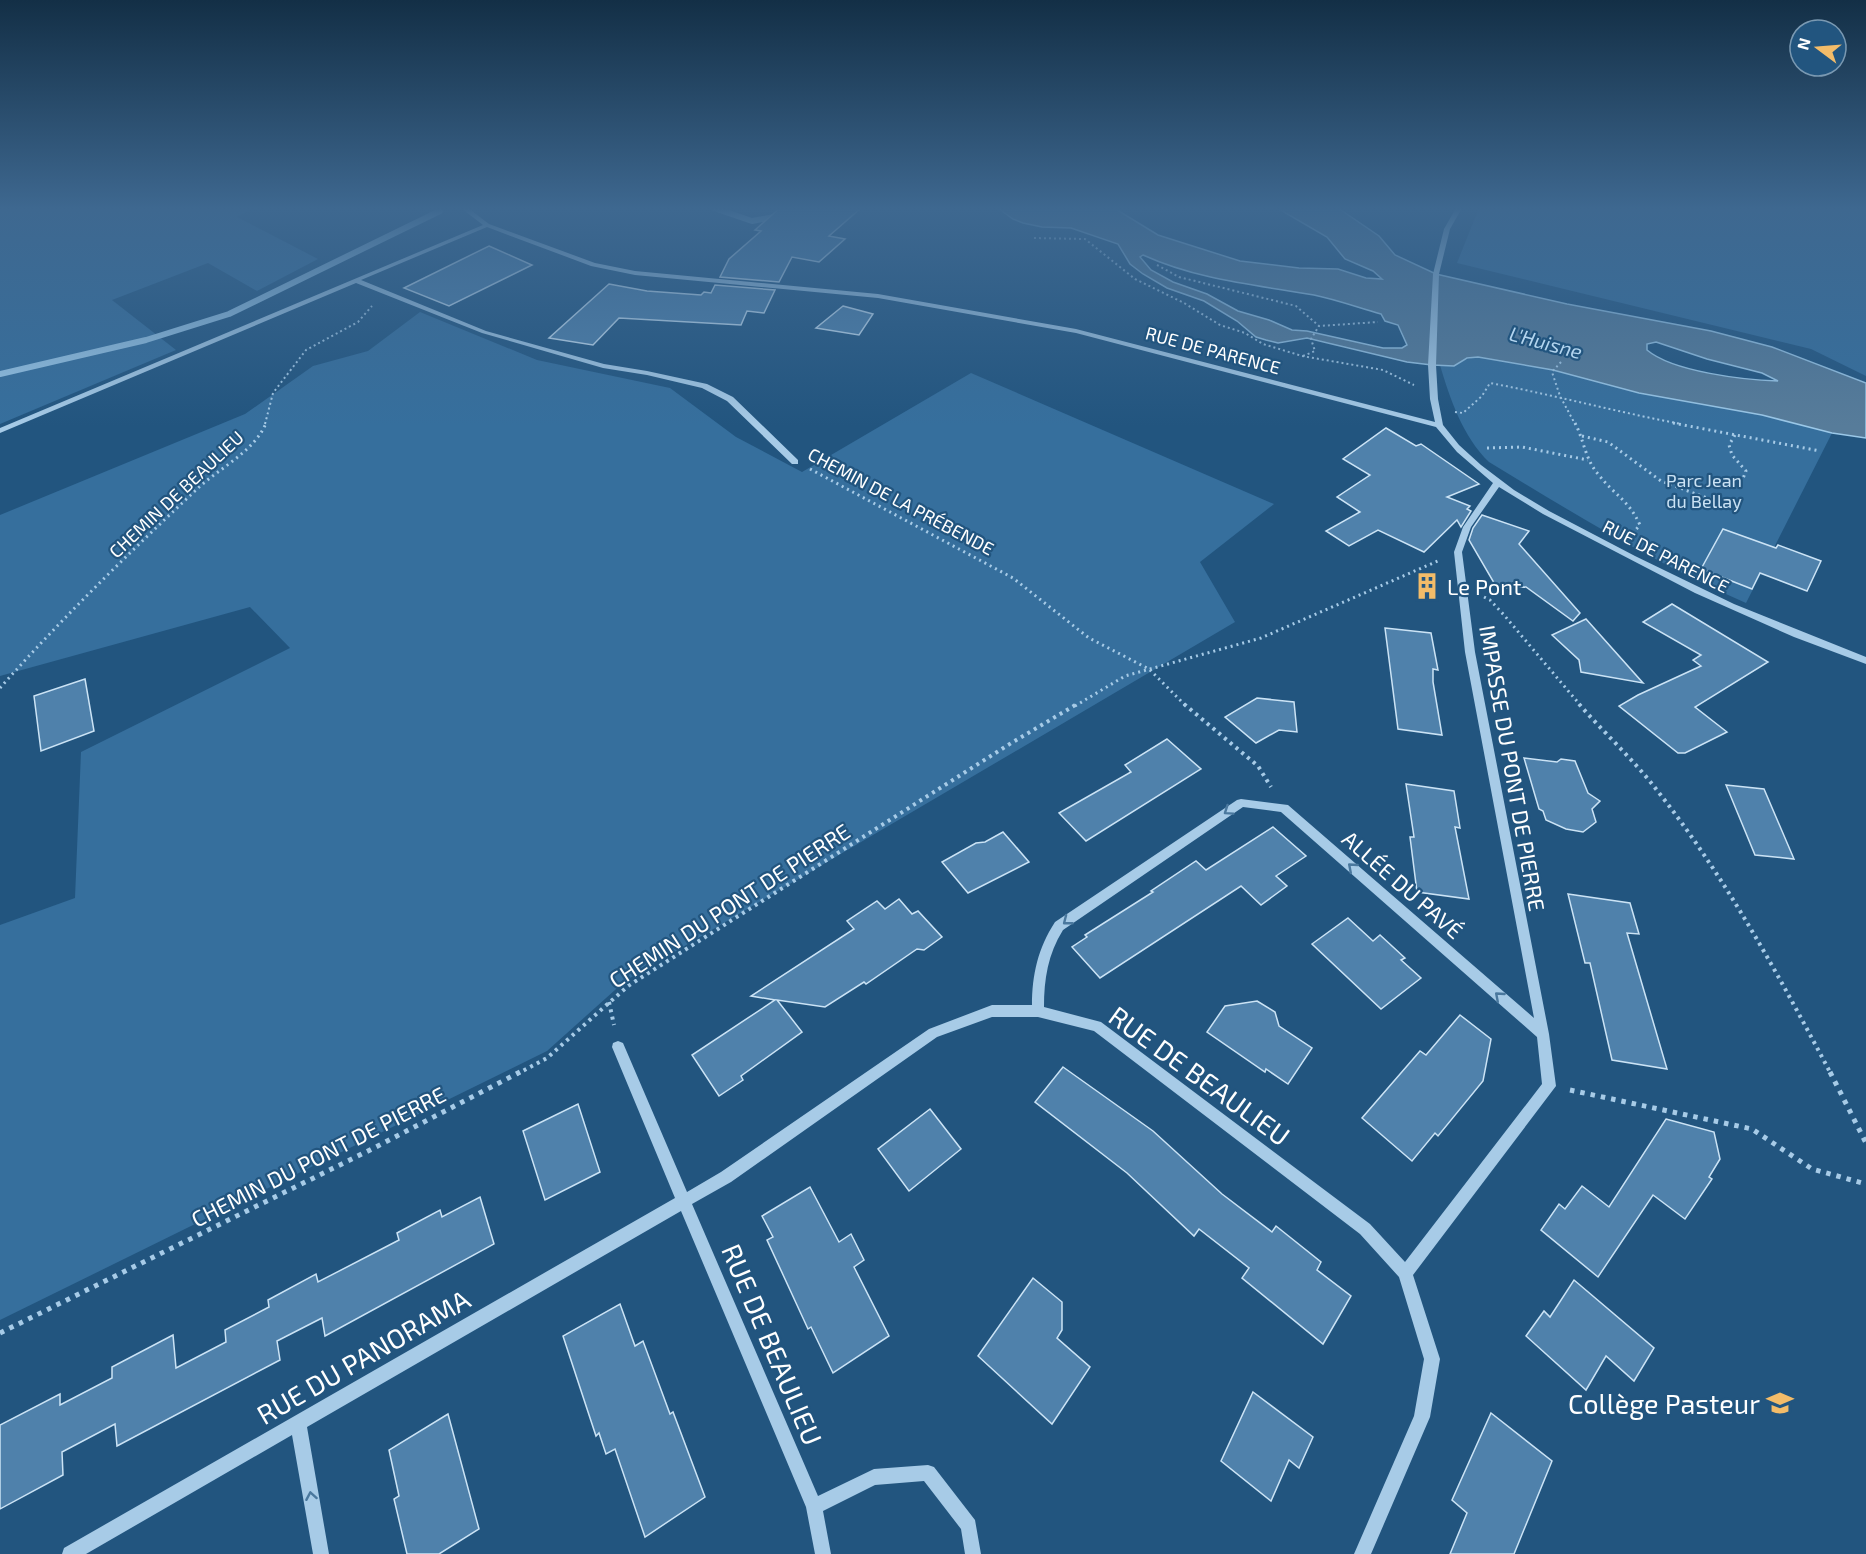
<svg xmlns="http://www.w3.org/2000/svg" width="1866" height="1554" viewBox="0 0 1866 1554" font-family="'Exo 2',sans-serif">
<rect width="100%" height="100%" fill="#22557f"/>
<g fill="#366f9d">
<path d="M 0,208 L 253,208 L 237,217 L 318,259 L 257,291 L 208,263 L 112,300 L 176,350 L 0,424 Z"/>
<path d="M 1479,208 L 1866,208 L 1866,376 L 1811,349 L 1457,263 Z"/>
<path d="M 420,312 L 537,360 L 670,388 L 736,437 L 802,472 L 971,373 L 1274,504 L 1200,562 L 1235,622 L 625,981 L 547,1051 L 0,1320 L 0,925 L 75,898 L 81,752 L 290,648 L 250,607 L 0,676 L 0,515 L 245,414 L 313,366 L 368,351 Z"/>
<path d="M 1478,357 L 1553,370 L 1623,389 L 1762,415 L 1832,433 L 1746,603 C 1656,564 1573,513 1489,462 C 1463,437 1450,399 1440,365 C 1455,366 1464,358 1478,357 Z"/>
</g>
<path fill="#577c9a" stroke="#9bc8e8" stroke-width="1.5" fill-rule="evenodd" d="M 998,208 L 1114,208 L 1158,235 L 1240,261 L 1299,268 L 1338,269 L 1366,278 L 1382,279 L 1373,271 L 1345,259 L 1327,237 L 1277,208 L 1338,208 L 1379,236 L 1395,255 L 1436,274 L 1567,304 L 1711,331 L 1772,347 L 1866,383 L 1866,438 L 1832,433 L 1762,415 L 1639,393 L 1553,370 L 1478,357 L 1467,358 L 1454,366 L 1432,365 L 1407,362 L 1307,338 L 1278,343 L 1266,340 L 1256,337 L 1237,321 L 1204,301 L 1167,288 L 1143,274 L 1130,264 L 1118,244 L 1071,228 L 1042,227 L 1023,223 L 1013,219 ZM 1143,255 C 1198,280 1256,285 1314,295 C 1338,300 1359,308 1381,314 L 1385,321 L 1398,325 L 1407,345 L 1402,348 L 1383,348 L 1307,331 L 1292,330 L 1269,320 L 1238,311 L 1207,294 L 1173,282 L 1151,270 L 1140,257 ZM 1656,342 L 1707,359 L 1762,373 L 1778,381 C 1745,380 1673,372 1647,350 L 1647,344 Z"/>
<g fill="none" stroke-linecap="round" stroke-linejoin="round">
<g stroke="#9bc8e8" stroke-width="6">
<path d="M 714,208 L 752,221 L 774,217"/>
<path d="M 0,374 L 146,340 L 229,314 L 440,211"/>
</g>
</g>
<g fill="#4f81ab" stroke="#cbe3f5" stroke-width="1.5">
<path d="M 780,208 L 861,208 L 829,236 L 845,239 L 819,262 L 792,257 L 779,282 L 720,277 L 729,259 L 761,231 L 755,230 Z"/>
<path d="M 489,246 L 532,265 L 449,306 L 404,288 Z"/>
<path d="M 609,284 L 647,291 L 701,295 L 704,292 L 711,293 L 715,285 L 775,290 L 764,313 L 747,311 L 741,325 L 619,318 L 593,345 L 549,338 Z"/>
<path d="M 843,306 L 873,314 L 859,335 L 816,328 Z"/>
<path d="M 1386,428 L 1416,446 L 1421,444 L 1479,484 L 1447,497 L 1470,506 L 1467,509 L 1471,511 L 1461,527 L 1457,520 L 1424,552 L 1378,530 L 1349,546 L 1326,531 L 1360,512 L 1337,497 L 1370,475 L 1343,459 Z"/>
<path d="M 1482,515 L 1529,531 L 1519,544 L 1580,613 L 1573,621 L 1526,587 L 1497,588 L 1469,540 L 1473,528 Z"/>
<path d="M 1723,529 L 1776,548 L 1778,545 L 1821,561 L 1807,591 L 1760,573 L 1752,589 L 1701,569 Z"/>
<path d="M 1672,604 L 1768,662 L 1695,707 L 1727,732 L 1685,753 L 1678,753 L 1619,706 L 1638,695 L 1701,666 L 1693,660 L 1701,655 L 1643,622 Z"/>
<path d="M 1586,619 L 1643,683 L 1581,672 L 1579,660 L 1552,635 Z"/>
<path d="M 1385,628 L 1431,633 L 1438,670 L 1433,669 L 1433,682 L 1442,735 L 1398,729 Z"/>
<path d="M 85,679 L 94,731 L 41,751 L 34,696 Z"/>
<path d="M 1257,698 L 1294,702 L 1297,732 L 1279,730 L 1256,743 L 1225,717 Z"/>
<path d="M 1167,739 L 1201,769 L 1086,841 L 1059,813 L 1131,772 L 1125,765 Z"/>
<path d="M 1524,758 L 1557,762 L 1561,759 L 1575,761 L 1588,793 L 1600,801 L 1592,809 L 1596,822 L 1583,832 L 1566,829 L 1546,820 L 1543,811 L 1539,809 Z"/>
<path d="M 1406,784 L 1454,791 L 1460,828 L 1455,827 L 1469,899 L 1417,892 L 1410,837 L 1414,837 Z"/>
<path d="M 1726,785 L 1764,789 L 1794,859 L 1755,855 Z"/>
<path d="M 1273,827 L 1306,856 L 1276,876 L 1287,886 L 1261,905 L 1241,886 L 1100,978 L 1072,947 L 1087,937 L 1085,935 L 1153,892 L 1151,891 L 1196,861 L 1206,870 Z"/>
<path d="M 1003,832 L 1029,862 L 968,893 L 942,862 L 976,843 L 985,842 Z"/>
<path d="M 1568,894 L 1630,903 L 1639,934 L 1627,933 L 1667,1069 L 1612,1060 L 1590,963 L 1585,963 Z"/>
<path d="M 899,899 L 912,914 L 918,911 L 942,937 L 924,950 L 917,949 L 866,984 L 864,982 L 825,1007 L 777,1000 L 802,1032 L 741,1076 L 743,1080 L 719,1096 L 692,1055 L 775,1000 L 751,996 L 854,929 L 847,921 L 877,901 L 885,909 Z"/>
<path d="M 1348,918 L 1373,941 L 1380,935 L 1405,958 L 1401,960 L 1421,978 L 1381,1009 L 1312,944 Z"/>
<path d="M 1257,1001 L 1275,1012 L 1279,1026 L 1312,1048 L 1288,1084 L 1266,1069 L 1265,1072 L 1207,1032 L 1225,1006 Z"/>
<path d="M 1460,1015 L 1491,1039 L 1483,1081 L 1438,1136 L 1435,1133 L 1412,1161 L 1362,1118 L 1420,1051 L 1426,1055 Z"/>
<path d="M 1063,1067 L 1153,1131 L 1222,1194 L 1272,1232 L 1276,1226 L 1321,1262 L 1317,1270 L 1351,1296 L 1323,1344 L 1242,1278 L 1249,1268 L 1199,1229 L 1194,1236 L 1127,1173 L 1035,1102 Z"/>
<path d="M 578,1104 L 600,1172 L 545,1200 L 523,1131 Z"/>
<path d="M 930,1109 L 961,1149 L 909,1191 L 878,1149 Z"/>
<path d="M 1666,1119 L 1714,1132 L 1720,1159 L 1709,1177 L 1712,1179 L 1685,1219 L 1653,1195 L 1598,1277 L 1541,1230 L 1559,1204 L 1565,1209 L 1582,1186 L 1609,1207 Z"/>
<path d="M 810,1187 L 839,1242 L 851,1234 L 864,1260 L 854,1267 L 889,1336 L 833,1373 L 811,1327 L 808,1329 L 767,1240 L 773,1237 L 762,1216 Z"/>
<path d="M 480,1197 L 494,1244 L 325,1336 L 322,1318 L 277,1341 L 280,1360 L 117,1446 L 115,1424 L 62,1452 L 63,1475 L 0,1509 L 0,1425 L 60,1394 L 60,1405 L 112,1378 L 112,1367 L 173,1335 L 176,1368 L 226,1342 L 225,1330 L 269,1307 L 268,1300 L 316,1274 L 318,1282 L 399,1240 L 397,1233 L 440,1210 L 442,1217 Z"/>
<path d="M 1033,1278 L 1062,1302 L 1062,1330 L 1057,1338 L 1090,1367 L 1052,1424 L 978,1356 Z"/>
<path d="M 1574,1280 L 1654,1348 L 1634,1381 L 1606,1356 L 1586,1390 L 1526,1336 L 1544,1311 L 1550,1317 Z"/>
<path d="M 620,1304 L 635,1346 L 643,1341 L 670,1414 L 673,1412 L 705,1497 L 645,1537 L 615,1449 L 606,1454 L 599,1433 L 596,1436 L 563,1336 Z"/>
<path d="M 1253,1392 L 1313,1437 L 1299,1468 L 1289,1460 L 1271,1501 L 1221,1461 Z"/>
<path d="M 1491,1413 L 1552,1461 L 1514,1554 L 1450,1554 L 1467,1513 L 1452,1500 Z"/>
<path d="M 448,1414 L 479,1529 L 439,1554 L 407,1554 L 394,1499 L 399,1496 L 389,1450 Z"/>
</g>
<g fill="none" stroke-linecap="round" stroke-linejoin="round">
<g stroke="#a7cbe7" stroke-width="2" stroke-dasharray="2 3" stroke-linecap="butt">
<path d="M 1034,238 L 1085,239 L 1135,279 L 1184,303 L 1220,325 L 1245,333 L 1263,344 L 1302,356 L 1383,370 L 1414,385"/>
<path d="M 1157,265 L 1179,277 L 1296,306 L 1319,326 L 1378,322"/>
<path d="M 1303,356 L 1315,351 L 1311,339 L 1319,326"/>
<path d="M 1561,362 L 1552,372 L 1560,396 L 1575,424"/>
<path d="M 1455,412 L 1463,413 L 1482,396 L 1490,383 C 1554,395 1617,412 1681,424"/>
<path d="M 265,424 L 273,393 L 306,350 L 358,322 L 372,306"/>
</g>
<g stroke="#a7cbe7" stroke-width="3" stroke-dasharray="2 4" stroke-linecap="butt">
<path d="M 1575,423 C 1584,440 1585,459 1598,474 C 1614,495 1628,499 1640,525 L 1629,537"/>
<path d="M 1673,423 L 1820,451"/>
<path d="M 1735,435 L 1729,445 L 1732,455 L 1746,471 L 1742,481"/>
<path d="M 1582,436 L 1608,442 L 1661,481 L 1726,505"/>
<path d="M 1487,448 L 1522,447 L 1588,460"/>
<path d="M 810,469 L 1013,578 L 1089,638 L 1149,669 L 1186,706"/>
<path d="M 1484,597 L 1490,600 L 1504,615 L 1581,706"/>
<path d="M 0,688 C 62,618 129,553 197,489 C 218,469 255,451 266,423"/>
<path d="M 1075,706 L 1125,676 L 1261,638 L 1440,560"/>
</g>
<g stroke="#a7cbe7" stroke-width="4" stroke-dasharray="3 4.5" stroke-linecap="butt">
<path d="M 1184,704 L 1258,766 L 1271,787"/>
<path d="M 1579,704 C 1604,733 1633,759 1656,789 C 1725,876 1779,976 1831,1074"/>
<path d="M 609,1002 L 614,1025"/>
<path d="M 517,1074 L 547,1058 L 628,986 L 1008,745 L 1077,704"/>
</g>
<g stroke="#a7cbe7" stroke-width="5" stroke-dasharray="4.5 6" stroke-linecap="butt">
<path d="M 1830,1072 L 1866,1143"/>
<path d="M 1570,1090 L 1752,1129 L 1812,1169 L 1866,1184"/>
<path d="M 0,1333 L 370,1150 L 520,1072"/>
</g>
<path fill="#a7cbe7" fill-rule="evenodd" d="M 461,208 L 468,208 L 489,224 L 595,263 L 635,271 L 878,294 L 1076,329 L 1435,422 L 1430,399 L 1428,365 L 1433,274 L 1444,229 L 1456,208 L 1462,208 L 1450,229 L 1439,274 L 1436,365 L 1438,399 L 1443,425 L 1459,445 L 1481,465 L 1514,490 L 1549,511 L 1635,556 L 1734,604 L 1866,657 L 1866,664 L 1794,637 L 1695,593 L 1543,514 L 1499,487 L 1471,527 L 1462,552 L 1475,652 L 1549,1034 L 1556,1086 L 1413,1275 L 1440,1359 L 1430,1417 L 1371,1554 L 1354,1554 L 1414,1416 L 1424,1359 L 1399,1277 L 1360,1234 L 1094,1031 L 1038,1017 L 992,1017 L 937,1037 L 731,1182 L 692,1204 L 818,1496 L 874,1469 L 928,1465 L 934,1467 L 975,1520 L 981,1554 L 965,1554 L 961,1529 L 924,1481 L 875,1485 L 823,1511 L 831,1554 L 815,1554 L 806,1507 L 681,1211 L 307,1427 L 329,1554 L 313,1554 L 292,1435 L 86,1554 L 62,1554 L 64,1548 L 675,1198 L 612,1047 L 613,1043 L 618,1041 L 623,1043 L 687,1192 L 721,1172 L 929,1029 L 992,1005 L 1032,1005 C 1032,975 1038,948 1055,922 L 1237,800 L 1241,799 L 1288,805 L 1534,1018 L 1465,652 L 1454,552 L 1463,527 L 1493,483 L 1457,452 L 1436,427 L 1076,333 L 878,298 L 635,275 L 591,266 L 487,227 L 361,280 L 486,331 L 604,364 L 647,371 L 707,384 L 733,397 L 798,460 L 798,464 L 792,464 L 727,401 L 702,388 L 647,375 L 603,368 L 482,333 L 356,283 L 0,433 L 0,428 L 483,225 ZM 1243,807 L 1281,812 L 1537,1037 L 1542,1084 L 1405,1262 L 1370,1224 L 1101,1022 L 1044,1007 C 1044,979 1048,954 1063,930 Z"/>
</g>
<defs><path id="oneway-chevron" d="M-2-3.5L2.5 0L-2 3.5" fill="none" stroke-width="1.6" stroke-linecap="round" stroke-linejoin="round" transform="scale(1.5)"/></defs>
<g stroke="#4a789e">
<use href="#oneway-chevron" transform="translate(1228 811) rotate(146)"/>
<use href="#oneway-chevron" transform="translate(1352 867) rotate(-139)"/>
<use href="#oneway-chevron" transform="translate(1067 921) rotate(142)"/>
<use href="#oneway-chevron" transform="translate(1499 996) rotate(-139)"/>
<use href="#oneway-chevron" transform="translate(311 1496) rotate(-100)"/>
</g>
<linearGradient id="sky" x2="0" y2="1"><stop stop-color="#132f46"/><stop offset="0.49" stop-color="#3e6890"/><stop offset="1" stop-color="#3e6890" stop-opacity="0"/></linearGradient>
<rect width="1866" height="426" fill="url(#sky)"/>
<defs>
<symbol id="building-bare" viewBox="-9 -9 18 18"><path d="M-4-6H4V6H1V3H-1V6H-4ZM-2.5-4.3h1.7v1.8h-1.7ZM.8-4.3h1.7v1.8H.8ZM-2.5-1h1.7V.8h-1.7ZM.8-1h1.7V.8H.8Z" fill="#f3bc69" stroke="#22557f" stroke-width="2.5" paint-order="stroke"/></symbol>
<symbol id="school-bare" viewBox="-9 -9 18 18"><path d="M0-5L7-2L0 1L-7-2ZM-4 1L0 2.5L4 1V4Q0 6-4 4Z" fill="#f3bc69" stroke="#22557f" stroke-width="2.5" paint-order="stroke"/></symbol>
</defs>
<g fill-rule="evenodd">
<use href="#building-bare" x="1408" y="567" width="38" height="38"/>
<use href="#school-bare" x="1761" y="1384" width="38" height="38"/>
</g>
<g text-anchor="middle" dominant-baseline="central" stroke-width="4.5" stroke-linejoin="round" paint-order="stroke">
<g font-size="18" fill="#fff" stroke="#22557f">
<text transform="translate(1213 350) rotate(15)">RUE DE PARENCE</text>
<text transform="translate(176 494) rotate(-43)">CHEMIN DE BEAULIEU</text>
<text transform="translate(901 501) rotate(28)">CHEMIN DE LA PRÉBENDE</text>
<text transform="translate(1666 556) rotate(27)">RUE DE PARENCE</text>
</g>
<g font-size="18" fill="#cbe3f5" stroke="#22557f">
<text x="1704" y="480">Parc Jean<tspan x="1704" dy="21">du Bellay</tspan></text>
</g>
<g font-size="20" font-style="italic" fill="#b3d5ef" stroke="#22557f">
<text transform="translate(1546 342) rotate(15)">L'Huisne</text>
</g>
<g font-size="22" fill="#fff" stroke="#22557f" text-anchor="start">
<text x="1447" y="586">Le Pont</text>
</g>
<g font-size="22" fill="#fff" stroke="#22557f">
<text transform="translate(1513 768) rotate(80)">IMPASSE DU PONT DE PIERRE</text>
<text transform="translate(1403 884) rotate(41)">ALLÉE DU PAVÉ</text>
<text transform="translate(729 905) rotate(-33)">CHEMIN DU PONT DE PIERRE</text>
<text transform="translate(318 1156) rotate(-27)">CHEMIN DU PONT DE PIERRE</text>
</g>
<g font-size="27" fill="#fff" stroke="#22557f">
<text transform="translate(1200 1075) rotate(36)">RUE DE BEAULIEU</text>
<text transform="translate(773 1344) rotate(67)">RUE DE BEAULIEU</text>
<text transform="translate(363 1356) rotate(-30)">RUE DU PANORAMA</text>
</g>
<g font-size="27" fill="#fff" stroke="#22557f" text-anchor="end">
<text x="1760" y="1403">Collège Pasteur</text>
</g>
</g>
<g transform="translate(1818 48) rotate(286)"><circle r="28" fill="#22557f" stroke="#7a99b2" stroke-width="1.5"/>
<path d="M0-4.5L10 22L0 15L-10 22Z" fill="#f3bc69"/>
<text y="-9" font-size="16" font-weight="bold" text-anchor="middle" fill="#ffffff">N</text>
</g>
</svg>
